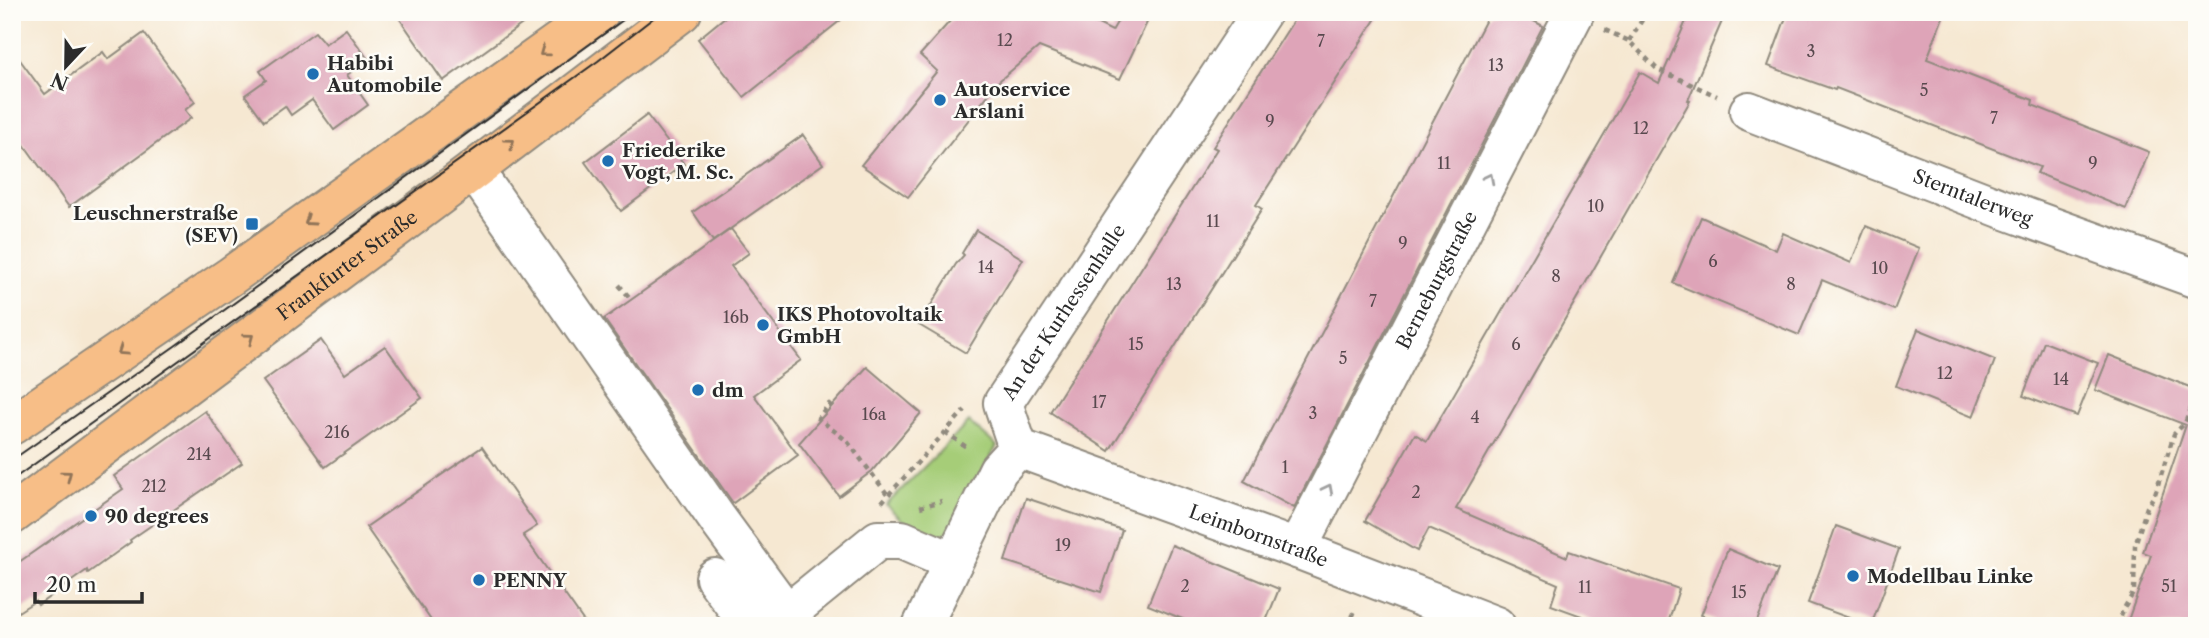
<svg xmlns="http://www.w3.org/2000/svg" width="2209" height="638" viewBox="0 0 2209 638" font-family="'Libre Caslon Text',serif">
<rect width="100%" height="100%" fill="#fdfcf7"/>
<filter id="ink" filterUnits="userSpaceOnUse"><feTurbulence type="fractalNoise" baseFrequency=".0143" numOctaves="2"/><feDisplacementMap in="SourceGraphic" scale="14" xChannelSelector="R" yChannelSelector="G"/><feConvolveMatrix kernelMatrix="1 2 1 2 8 2 1 2 1" color-interpolation-filters="sRGB"/></filter>
<filter id="wash" filterUnits="userSpaceOnUse"><feTurbulence type="fractalNoise" baseFrequency=".00686" numOctaves="4" result="noise"/><feDisplacementMap in="SourceGraphic" scale="28" xChannelSelector="R" yChannelSelector="G"/><feGaussianBlur stdDeviation="1.57" result="paint"/><feColorMatrix in="noise" values="0 0 0 0 0 0 0 0 0 0 0 0 0 0 0 0 0 1.4 0 .05"/><feComposite in="paint" operator="in"/></filter>
<g filter="url(#wash)">
<rect width="100%" height="100%" fill="#f6e8d2"/>
<path fill="#a6cd78" stroke="#687c52" stroke-width="2" d="M 969,422 L 997,446 L 947,534 C 916,539 907,524 886,505 Z"/>
<g id="blocks">
<g fill="#dea4b8">
<path d="M 395,12 L 539,12 L 443,81 Z"/>
<path d="M 731,12 L 851,12 L 744,97 L 698,39 Z"/>
<path d="M 958,12 L 1074,12 L 1112,31 L 1123,12 L 1152,12 L 1120,79 L 1039,47 L 999,81 L 908,197 L 861,165 L 937,71 L 920,55 Z"/>
<path d="M 1299,12 L 1380,12 L 1256,205 L 1262,209 L 1109,451 L 1050,412 L 1217,149 L 1213,147 Z"/>
<path d="M 1490,12 L 1517,12 L 1543,26 L 1294,508 L 1244,481 Z"/>
<path d="M 1690,12 L 1726,12 L 1688,100 L 1690,101 L 1456,509 L 1567,557 L 1569,551 L 1679,589 L 1667,626 L 1609,626 L 1551,605 L 1558,584 L 1429,528 L 1417,551 L 1365,521 L 1415,434 L 1427,441 L 1640,72 L 1659,83 Z"/>
<path d="M 1788,12 L 1945,12 L 1927,59 L 2033,100 L 2032,105 L 2149,152 L 2126,209 L 2037,173 L 2040,167 L 1836,88 L 1835,90 L 1768,66 Z"/>
<path d="M 346,29 L 368,59 L 347,75 L 368,105 L 334,130 L 312,100 L 291,115 L 285,106 L 264,121 L 245,95 L 266,80 L 260,71 L 315,32 L 325,44 Z"/>
<path d="M 144,33 L 195,102 L 185,110 L 191,118 L 69,207 L 12,128 L 12,49 L 45,94 L 103,52 L 108,59 Z"/>
<path d="M 647,115 L 684,164 L 621,211 L 585,162 Z"/>
<path d="M 803,135 L 823,164 L 713,241 L 693,212 Z"/>
<path d="M 1701,217 L 1776,250 L 1783,233 L 1851,263 L 1866,226 L 1919,248 L 1894,310 L 1822,280 L 1799,335 L 1673,283 Z"/>
<path d="M 731,229 L 749,253 L 731,266 L 801,360 L 754,395 L 798,455 L 733,503 L 604,319 Z"/>
<path d="M 976,230 L 1023,259 L 966,353 L 919,325 L 956,264 L 964,255 L 962,253 Z"/>
<path d="M 1918,329 L 1995,360 L 1973,417 L 1896,386 Z"/>
<path d="M 321,340 L 345,374 L 385,346 L 422,398 L 325,467 L 263,381 Z"/>
<path d="M 2044,342 L 2098,363 L 2077,416 L 2023,396 Z"/>
<path d="M 2109,355 L 2197,390 L 2197,601 L 2188,626 L 2126,626 L 2151,555 L 2143,552 L 2186,425 L 2095,390 Z"/>
<path d="M 867,367 L 921,413 L 872,471 L 839,496 L 799,443 Z"/>
<path d="M 205,411 L 242,463 L 130,540 L 131,542 L 88,573 L 87,570 L 38,605 L 35,601 L 12,616 L 12,567 L 123,489 L 114,476 Z"/>
<path d="M 482,447 L 537,526 L 523,535 L 587,626 L 435,626 L 366,527 Z"/>
<path d="M 1026,498 L 1122,530 L 1101,592 L 1005,561 Z"/>
<path d="M 1836,526 L 1899,549 L 1871,626 L 1808,603 Z"/>
<path d="M 1172,545 L 1279,589 L 1264,626 L 1200,626 L 1148,605 Z"/>
<path d="M 1728,549 L 1778,570 L 1755,626 L 1727,626 L 1701,615 Z"/>
</g>
</g>
</g>
<g filter="url(#ink)">
<use href="#blocks" fill-opacity="0" stroke="#908a7e" stroke-width="2"/>
<g fill="none" stroke-linecap="round" stroke-linejoin="round">
<defs>
<g id="minor">
<path id="s1" d="M 1749,111 L 2003,209 L 2197,279"/>
<path d="M 474,170 L 718,520 L 787,614"/>
<path id="s2" d="M 1018,448 L 1297,549 L 1496,626"/>
<path id="s3" d="M 1297,549 L 1574,14 L 1571,12"/>
<path d="M 715,578 L 750,626"/>
<path d="M 772,626 L 878,540 L 902,540 L 953,562"/>
<path id="s4" d="M 922,626 L 998,470 L 1018,448 L 1003,403 L 1262,12"/>
</g>
<g id="major">
<path d="M 12,425 L 231,276 L 600,12"/>
<path id="s5" d="M 12,515 L 474,170 L 682,12"/>
</g>
</defs>
<use href="#minor" stroke="#908a7e" stroke-width="42"/>
<use href="#major" stroke="#908a7e" stroke-width="42"/>
<g stroke="#908a7e" stroke-width="4.5" stroke-dasharray="5 5" stroke-linecap="butt">
<path d="M 1605,30 L 1629,41 L 1657,69 L 1717,96"/>
<path d="M 1629,41 L 1647,12"/>
<path d="M 619,285 L 631,299"/>
<path d="M 832,407 L 829,404 L 818,418 L 847,441 L 888,495"/>
<path d="M 945,432 L 969,449"/>
<path d="M 882,502 L 965,410"/>
<path d="M 920,507 L 942,501"/>
<path d="M 1348,626 L 1355,611"/>
<path d="M 2118,626 L 2123,610 L 2134,592 L 2135,545 L 2147,507 L 2155,494 L 2174,434 L 2185,423 L 2197,394"/>
</g>
<use href="#minor" stroke="#fff" stroke-width="38"/>
<use href="#major" stroke="#f7be87" stroke-width="38"/>
<g stroke="#2b2b2b" stroke-width="2">
<path d="M 12,460 L 175,346 L 634,12"/>
<path d="M 12,480 L 598,61 L 661,12"/>
</g>
</g>
<defs><path id="oneway-chevron" d="M-2-3.5L2.5 0L-2 3.5" fill="none" stroke-width="1.6" stroke-linecap="round" stroke-linejoin="round" transform="scale(1.75)"/></defs>
<g stroke="#917459">
<use href="#oneway-chevron" transform="translate(544 52) rotate(144)"/>
<use href="#oneway-chevron" transform="translate(510 143) rotate(-37)"/>
<use href="#oneway-chevron" transform="translate(309 221) rotate(145)"/>
<use href="#oneway-chevron" transform="translate(249 338) rotate(-37)"/>
<use href="#oneway-chevron" transform="translate(122 351) rotate(146)"/>
<use href="#oneway-chevron" transform="translate(67 475) rotate(-37)"/>
</g>
<g stroke="#a0a0a0">
<use href="#oneway-chevron" transform="translate(1489 178) rotate(-63)"/>
<use href="#oneway-chevron" transform="translate(1328 489) rotate(-63)"/>
</g>
</g>
<g fill="#1f6fb2" stroke="#fdfcf7" stroke-width="2.5">
<circle cx="313" cy="74" r="7"/>
<circle cx="940" cy="100" r="7"/>
<circle cx="608" cy="161" r="7"/>
<rect x="245" y="217" width="14" height="14" rx="3.5"/>
<circle cx="763" cy="325" r="7"/>
<circle cx="698" cy="390" r="7"/>
<circle cx="91" cy="516" r="7"/>
<circle cx="1853" cy="576" r="7"/>
<circle cx="479" cy="580" r="7"/>
</g>
<g text-anchor="middle" dominant-baseline="central" stroke-width="5" stroke-linejoin="round" paint-order="stroke">
<g font-size="16" fill="#58494e">
<text x="1005" y="40">12</text>
<text x="1321" y="41">7</text>
<text x="1811" y="51">3</text>
<text x="1496" y="65">13</text>
<text x="1924" y="90">5</text>
<text x="1994" y="118">7</text>
<text x="1270" y="121">9</text>
<text x="1641" y="128">12</text>
<text x="1444" y="163">11</text>
<text x="2093" y="163">9</text>
<text x="1596" y="206">10</text>
<text x="1213" y="221">11</text>
<text x="1403" y="243">9</text>
<text x="1713" y="261">6</text>
<text x="986" y="267">14</text>
<text x="1880" y="268">10</text>
<text x="1556" y="276">8</text>
<text x="1174" y="284">13</text>
<text x="1791" y="284">8</text>
<text x="1373" y="301">7</text>
<text x="736" y="317">16b</text>
<text x="1136" y="344">15</text>
<text x="1516" y="344">6</text>
<text x="1343" y="358">5</text>
<text x="1945" y="373">12</text>
<text x="2061" y="379">14</text>
<text x="1099" y="402">17</text>
<text x="1313" y="413">3</text>
<text x="874" y="414">16a</text>
<text x="1475" y="417">4</text>
<text x="337" y="432">216</text>
<text x="199" y="454">214</text>
<text x="1285" y="467">1</text>
<text x="154" y="486">212</text>
<text x="1416" y="492">2</text>
<text x="1063" y="545">19</text>
<text x="1185" y="586">2</text>
<text x="2169" y="586">51</text>
<text x="1585" y="587">11</text>
<text x="1739" y="592">15</text>
</g>
<g font-size="19" font-weight="bold" fill="#2b2b2b" stroke="#fdfcf7" text-anchor="start">
<text x="327" y="63">Habibi<tspan x="327" dy="22">Automobile</tspan></text>
<text x="954" y="89">Autoservice<tspan x="954" dy="22">Arslani</tspan></text>
<text x="622" y="150">Friederike<tspan x="622" dy="22">Vogt, M. Sc.</tspan></text>
<text x="238" y="213" text-anchor="end">Leuschnerstraße<tspan x="238" dy="22">(SEV)</tspan></text>
<text x="777" y="314">IKS Photovoltaik<tspan x="777" dy="22">GmbH</tspan></text>
<text x="712" y="390">dm</text>
<text x="105" y="516">90 degrees</text>
<text x="1867" y="576">Modellbau Linke</text>
<text x="493" y="580">PENNY</text>
</g>
<g font-size="19" fill="#2b2b2b" stroke="#fdfcf7">
<text stroke="none"><textPath href="#s1" startOffset="240">Sterntalerweg</textPath></text>
<text stroke="none"><textPath href="#s5" startOffset="418">Frankfurter Straße</textPath></text>
<text stroke="none"><textPath href="#s3" startOffset="303">Berneburgstraße</textPath></text>
<text stroke="none"><textPath href="#s4" startOffset="360">An der Kurhessenhalle</textPath></text>
<text stroke="none"><textPath href="#s2" startOffset="256">Leimbornstraße</textPath></text>
</g>
</g>
<rect width="2209" height="638" fill="none" stroke="#fdfcf7" stroke-width="42"/>
<g transform="translate(66 66) rotate(202)" stroke="#fdfcf7" stroke-width="5" paint-order="stroke">
<path d="M0-5L12 26L0 18L-12 26Z" fill="#2b2b2b"/>
<text y="-10" font-size="19" font-weight="bold" text-anchor="middle" fill="#2b2b2b">N</text>
</g>
<path d="M35 592v10h107v-10" fill="none" stroke="#2b2b2b" stroke-width="3.5"/>
<text x="46" y="592" font-size="21" fill="#2b2b2b" stroke="#fdfcf7" stroke-width="5" paint-order="stroke">20 m</text>
</svg>
